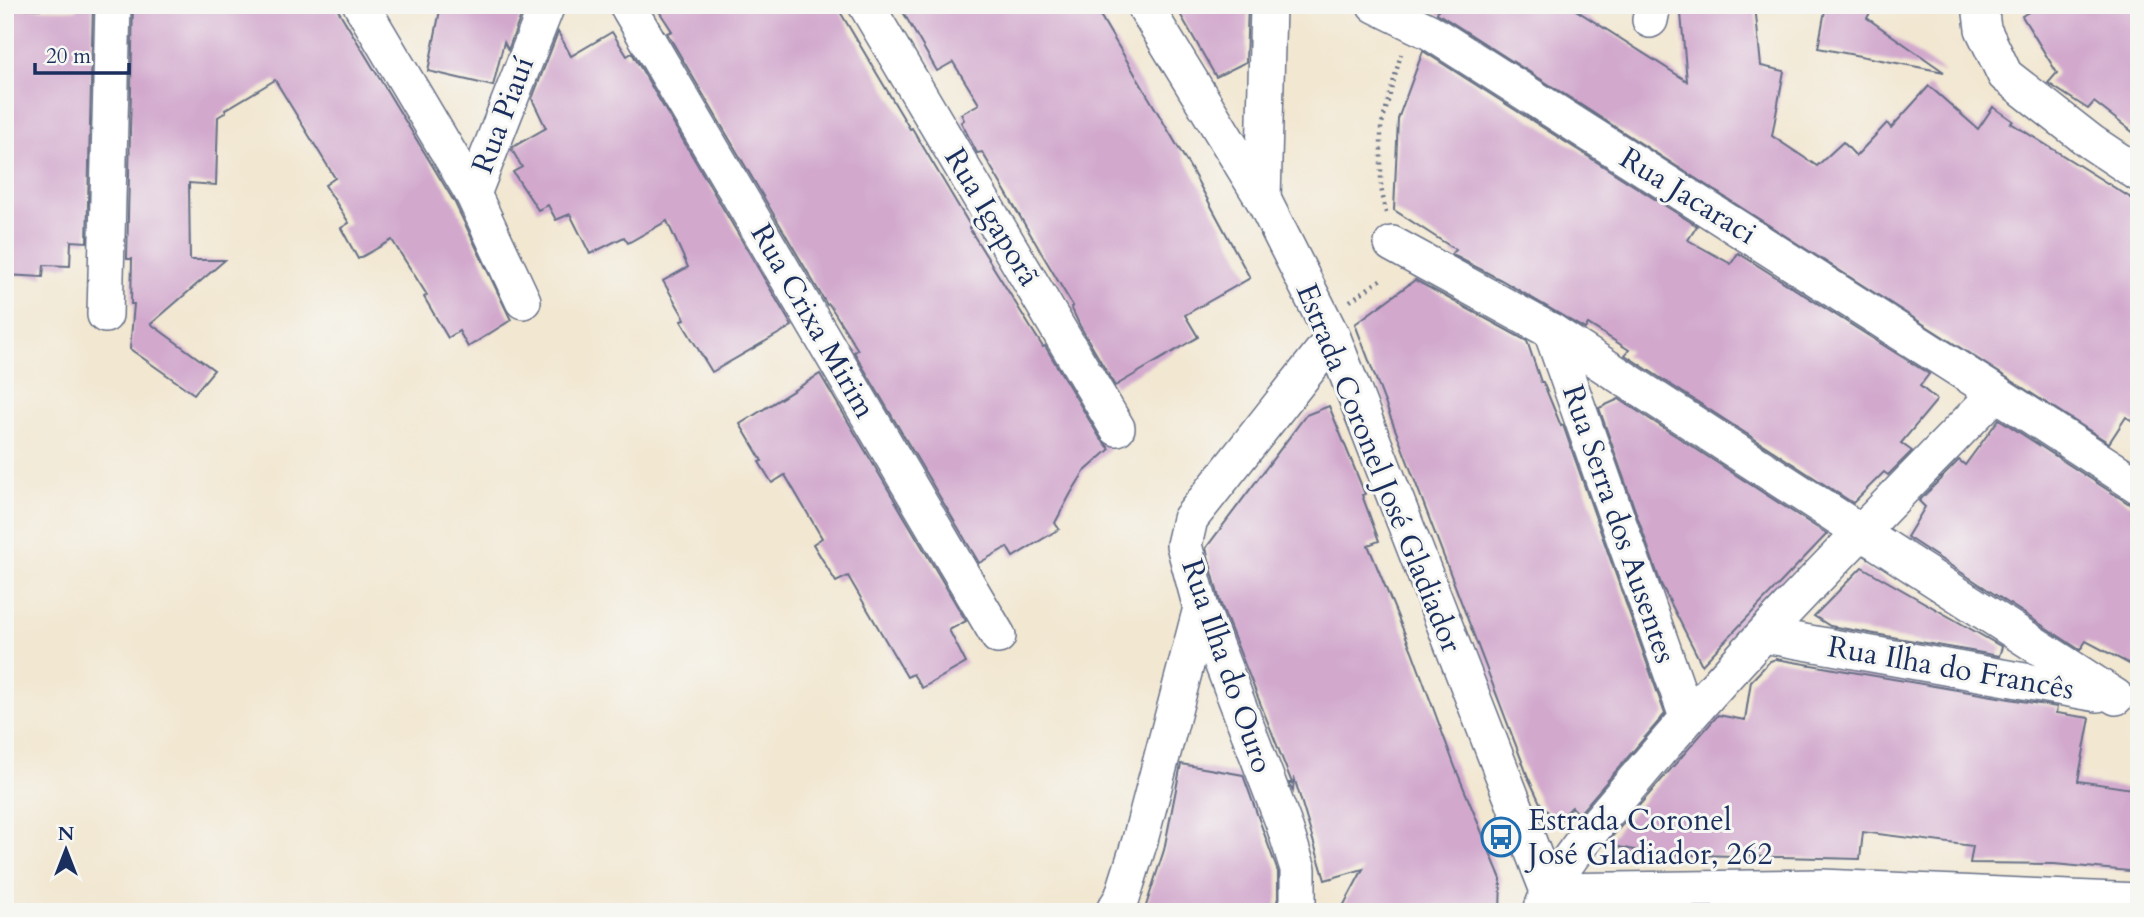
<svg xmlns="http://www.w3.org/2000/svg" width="2144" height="917" viewBox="0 0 2144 917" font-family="Cardo,serif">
<rect width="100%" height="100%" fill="#f6f6f2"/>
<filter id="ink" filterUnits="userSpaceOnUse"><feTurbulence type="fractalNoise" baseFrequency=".0143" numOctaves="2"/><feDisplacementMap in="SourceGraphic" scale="14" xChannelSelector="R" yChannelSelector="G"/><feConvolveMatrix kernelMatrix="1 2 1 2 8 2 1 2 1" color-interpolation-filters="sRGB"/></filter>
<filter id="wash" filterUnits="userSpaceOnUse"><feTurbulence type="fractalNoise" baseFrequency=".00686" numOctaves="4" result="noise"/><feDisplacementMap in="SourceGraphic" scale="28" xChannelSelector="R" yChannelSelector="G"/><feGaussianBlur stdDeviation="1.57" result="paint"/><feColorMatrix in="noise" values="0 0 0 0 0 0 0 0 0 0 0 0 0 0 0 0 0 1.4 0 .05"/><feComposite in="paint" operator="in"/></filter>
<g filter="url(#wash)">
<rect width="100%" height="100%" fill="#f2e7d1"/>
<g id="blocks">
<g fill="#d2a9cd">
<path d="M 77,5 L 93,5 L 87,242 L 71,241 L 70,266 L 44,265 L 43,277 L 5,275 L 5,102 L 9,8 L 77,10 Z"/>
<path d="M 133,5 L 335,5 L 455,203 L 511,320 L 468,347 L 459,331 L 448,338 L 424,297 L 427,295 L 392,240 L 358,259 L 341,228 L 349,223 L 325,185 L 335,178 L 275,80 L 225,110 L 226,112 L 218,117 L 216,185 L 189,183 L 190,260 L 225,260 L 151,324 L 214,370 L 194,394 L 130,349 L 134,304 L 131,304 L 132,259 L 127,259 Z"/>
<path d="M 441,5 L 525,5 L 508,50 L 504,42 L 493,86 L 428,71 Z"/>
<path d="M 655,5 L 836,5 L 910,129 L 912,128 L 922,145 L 971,227 L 969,228 L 1031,328 L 1043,347 L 1045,346 L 1100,438 L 1110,449 L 1084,472 L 1071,493 L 1055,523 L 1059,529 L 1013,557 L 1007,547 L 979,563 L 854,352 L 858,350 L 829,304 L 827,305 L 667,33 L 672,31 Z"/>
<path d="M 899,5 L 1094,5 L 1191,169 L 1250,278 L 1185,315 L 1198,337 L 1115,386 L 1080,326 L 1071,307 L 1073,306 L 1045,259 L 988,162 L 982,152 L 977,153 L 961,122 L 964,120 L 961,114 L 979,104 L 953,62 L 937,71 Z"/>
<path d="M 1175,5 L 1248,5 L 1246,62 L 1216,77 Z"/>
<path d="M 1440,5 L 1568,5 L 1687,81 L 1681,14 L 1699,13 L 1698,5 L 1755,5 L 1761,66 L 1784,71 L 1772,136 L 1817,166 L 1843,142 L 1856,156 L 1887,123 L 1891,128 L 1929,86 L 1978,129 L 1993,107 L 2013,121 L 2011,123 L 2139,203 L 2139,425 L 2126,417 L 2109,443 L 1437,13 Z"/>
<path d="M 1826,5 L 1875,5 L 1867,18 L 1944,72 L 1818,48 Z"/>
<path d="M 2040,5 L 2139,5 L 2139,137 L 2094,102 L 2088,109 L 2048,83 L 2057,73 L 2022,16 Z"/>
<path d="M 558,32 L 571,56 L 612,32 L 627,56 L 632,53 L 792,326 L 712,372 L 681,321 L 685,319 L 663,281 L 688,267 L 667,221 L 628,243 L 624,237 L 590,254 L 570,214 L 556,220 L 548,205 L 538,210 L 513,172 L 522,167 L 512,150 L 513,147 L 546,128 L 532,99 Z"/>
<path d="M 1423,51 L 1697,226 L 1688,240 L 1731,264 L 1738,253 L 1929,374 L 1920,386 L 1937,400 L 1901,443 L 1912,451 L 1888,475 L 1884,472 L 1853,503 L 1625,355 L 1629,350 L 1588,324 L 1585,329 L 1501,280 L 1451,254 L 1456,250 L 1394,210 L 1398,119 Z"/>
<path d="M 1415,280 L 1527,341 L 1541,382 L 1543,382 L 1561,426 L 1563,425 L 1665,714 L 1579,814 L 1572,807 L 1557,822 L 1540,803 L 1528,777 L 1355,324 Z"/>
<path d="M 820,374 L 966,621 L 949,630 L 966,663 L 922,688 L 913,674 L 907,677 L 848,576 L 836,582 L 813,544 L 822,538 L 785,475 L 772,483 L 759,462 L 762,461 L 740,424 Z"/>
<path d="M 1619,399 L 1827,534 L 1702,665 L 1661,584 L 1599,408 Z"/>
<path d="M 1329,406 L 1365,494 L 1362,495 L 1379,541 L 1368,545 L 1412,651 L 1455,767 L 1501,879 L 1500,912 L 1340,912 L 1363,869 L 1325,880 L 1294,777 L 1293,791 L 1289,783 L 1292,783 L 1220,602 L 1206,548 L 1306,415 Z"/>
<path d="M 1999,419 L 2128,503 L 2139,506 L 2139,669 L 2086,641 L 2080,650 L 1907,537 L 1925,507 L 1919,501 L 1959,460 L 1965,465 Z"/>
<path d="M 1862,567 L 2002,647 L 1999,656 L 1830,626 L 1814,616 Z"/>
<path d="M 1776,659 L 2057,707 L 2056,713 L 2090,718 L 2078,781 L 2139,790 L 2139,872 L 2054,864 L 1970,863 L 1973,846 L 1863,832 L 1860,859 L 1654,854 L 1619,847 L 1609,840 L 1718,715 L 1745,720 L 1751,681 L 1770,661 Z"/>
<path d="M 1181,764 L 1243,775 L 1278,872 L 1278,898 L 1274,912 L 1144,912 L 1164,850 Z"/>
</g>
</g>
</g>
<g filter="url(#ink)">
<use href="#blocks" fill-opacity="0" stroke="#666f86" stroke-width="2"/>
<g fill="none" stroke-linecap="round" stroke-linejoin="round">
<defs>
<g id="minor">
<path d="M 361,5 L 473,194 L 523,301"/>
<path d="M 627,5 L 998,636"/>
<path d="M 866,5 L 1117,428"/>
<path d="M 1144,5 L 1263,199 L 1333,338 L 1548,891"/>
<path d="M 1375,5 L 1430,32 L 1996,393 L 2139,486"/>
<path d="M 1980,5 L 1983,29 L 2005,75 L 2091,142 L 2139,174"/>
<path d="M 1650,20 L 1653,5"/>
<path d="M 473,194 L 547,5"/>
<path d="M 1263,199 L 1268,5"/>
<path d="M 1392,244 L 1551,331 L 2116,697"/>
<path d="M 105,315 L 113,5"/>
<path d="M 1551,331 L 1687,717"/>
<path d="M 1764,635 L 2098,694"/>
<path d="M 1548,891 L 1822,887 L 2139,901"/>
<path d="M 1542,908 C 1557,866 1608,811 1638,776 C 1750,642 1875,518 1996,393"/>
<path d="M 1113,912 L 1122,898 L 1139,844 L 1201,608"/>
<path d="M 1294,912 L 1298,902 L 1298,869 L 1283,822 L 1201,608 L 1184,545 L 1190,519 L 1333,338"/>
</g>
</defs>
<use href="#minor" stroke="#666f86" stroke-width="38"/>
<g stroke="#666f86" stroke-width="4.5" stroke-dasharray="2 5" stroke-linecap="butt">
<path d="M 1386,213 L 1381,187 L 1381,127 L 1401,54"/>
<path d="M 1350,301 L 1383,278"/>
</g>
<use href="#minor" stroke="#fff" stroke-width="35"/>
</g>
</g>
<defs>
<symbol id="bus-ring" viewBox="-11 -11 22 22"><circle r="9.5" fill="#f6f6f2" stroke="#1f6fb2" stroke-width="1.5"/><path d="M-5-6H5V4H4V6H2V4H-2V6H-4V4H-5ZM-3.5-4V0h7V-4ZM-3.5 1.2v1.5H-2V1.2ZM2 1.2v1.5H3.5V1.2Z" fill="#1f6fb2"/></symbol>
</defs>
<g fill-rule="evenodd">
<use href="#bus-ring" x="1479" y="815" width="44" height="44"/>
</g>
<g text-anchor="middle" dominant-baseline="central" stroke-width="6" stroke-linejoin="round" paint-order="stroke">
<g font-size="30" fill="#1b2f5e" stroke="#f6f6f2">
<text transform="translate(503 115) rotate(-69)">Rua Piauí</text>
<text transform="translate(1688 196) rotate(32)">Rua Jacaraci</text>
<text transform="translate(992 217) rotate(59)">Rua Igaporã</text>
<text transform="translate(813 321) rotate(60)">Rua Crixa Mirim</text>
<text transform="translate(1379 468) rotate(68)">Estrada Coronel José Gladiador</text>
<text transform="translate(1619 524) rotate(71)">Rua Serra dos Ausentes</text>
<text transform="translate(1227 666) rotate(71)">Rua Ilha do Ouro</text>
<text transform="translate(1951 668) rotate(10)">Rua Ilha do Francês</text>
</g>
<g font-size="30" fill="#1b2f5e" stroke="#f6f6f2" text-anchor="start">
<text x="1528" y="820">Estrada Coronel<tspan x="1528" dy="34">José Gladiador, 262</tspan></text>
</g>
</g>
<rect width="2144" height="917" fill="none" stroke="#f6f6f2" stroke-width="28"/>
<g transform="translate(66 850)" stroke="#f6f6f2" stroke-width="5" paint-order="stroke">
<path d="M0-5L12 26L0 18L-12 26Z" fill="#1b2f5e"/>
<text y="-10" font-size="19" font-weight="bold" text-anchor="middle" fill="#1b2f5e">N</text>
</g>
<path d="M35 63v10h94v-10" fill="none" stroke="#1b2f5e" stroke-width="3.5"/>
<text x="46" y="63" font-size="21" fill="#1b2f5e" stroke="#f6f6f2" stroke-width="5" paint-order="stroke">20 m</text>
</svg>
